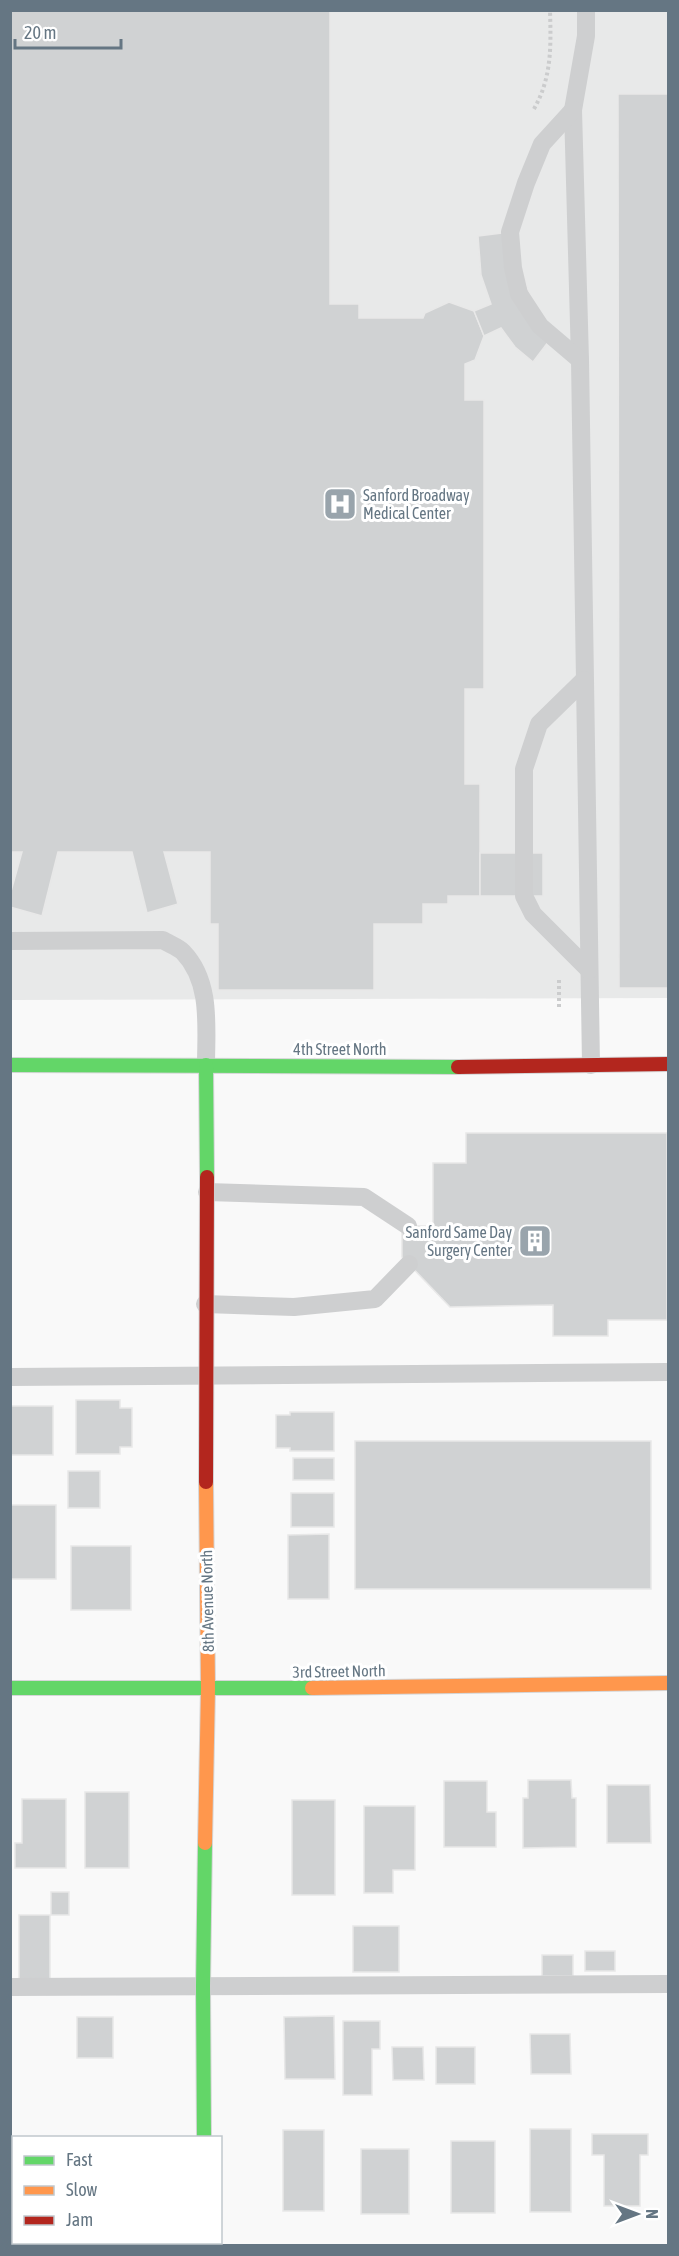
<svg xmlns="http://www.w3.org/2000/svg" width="679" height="2256" viewBox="0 0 679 2256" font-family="'Asap Condensed',sans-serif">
<rect width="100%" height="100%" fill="#f9f9f9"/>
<path fill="#e8e9e9" d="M 10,11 L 668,11 L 668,998 L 11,1000 Z"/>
<g fill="#d0d2d3" stroke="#e8e8e8" stroke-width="1.5">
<path d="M 10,10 L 330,10 L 330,304 L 359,304 L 359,318 L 423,318 L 425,313 L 449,302 L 474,311 L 484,336 L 475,360 L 465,364 L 465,400 L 484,400 L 484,689 L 465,689 L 465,784 L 480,784 L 480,896 L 448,896 L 448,904 L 423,904 L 423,924 L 374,924 L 374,990 L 218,990 L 218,924 L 210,924 L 210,852 L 164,852 L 178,904 L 147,913 L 132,852 L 58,852 L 42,916 L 10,907 L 10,895 L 22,852 L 10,852 Z"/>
<path d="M 618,94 L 668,94 L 668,988 L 619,988 Z"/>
<path d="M 510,232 L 528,290 L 552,337 L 533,362 L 515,347 L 501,328 L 484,336 L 474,311 L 491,304 L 481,275 L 478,236 Z"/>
<rect x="480" y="853" width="63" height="43"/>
<path d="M 466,1133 L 667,1133 L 667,1320 L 608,1320 L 608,1336 L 553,1336 L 553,1305 L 450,1307 L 402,1257 L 402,1226 L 433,1226 L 433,1163 L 466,1163 Z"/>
<path d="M 76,1400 L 120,1400 L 120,1408 L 132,1408 L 132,1447 L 120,1447 L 120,1454 L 76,1454 Z"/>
<rect x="10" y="1406" width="43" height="49"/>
<path d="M 290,1412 L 334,1412 L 334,1451 L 290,1451 L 290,1448 L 276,1448 L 276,1415 L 290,1415 Z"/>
<rect x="355" y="1441" width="296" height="148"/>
<rect x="293" y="1458" width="41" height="22"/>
<rect x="68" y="1471" width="32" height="37"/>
<rect x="291" y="1493" width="43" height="34"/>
<rect x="10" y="1505" width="46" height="74"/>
<path d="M 329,1534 L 329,1599 L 288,1599 L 288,1535 Z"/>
<rect x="71" y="1546" width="60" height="64"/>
<path d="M 528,1780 L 571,1780 L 572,1798 L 576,1798 L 576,1847 L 523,1848 L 523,1798 L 528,1798 Z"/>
<path d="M 444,1781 L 487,1781 L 487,1812 L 496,1812 L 496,1847 L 444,1847 Z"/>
<path d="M 607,1785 L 650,1785 L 651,1843 L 607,1843 Z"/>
<rect x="85" y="1792" width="44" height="76"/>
<path d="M 22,1799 L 66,1799 L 66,1868 L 15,1868 L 15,1843 L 22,1843 Z"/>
<rect x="292" y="1800" width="43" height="95"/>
<path d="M 364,1806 L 415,1806 L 415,1870 L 393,1870 L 393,1893 L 364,1893 Z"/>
<rect x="51" y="1892" width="18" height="23"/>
<rect x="19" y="1915" width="31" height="65"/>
<rect x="353" y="1926" width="46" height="46"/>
<rect x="585" y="1951" width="30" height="20"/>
<rect x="542" y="1955" width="31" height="21"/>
<path d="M 334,2016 L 335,2079 L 285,2079 L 284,2017 Z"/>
<rect x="77" y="2017" width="36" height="41"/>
<path d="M 343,2021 L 380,2021 L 380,2049 L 372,2049 L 372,2095 L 343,2095 Z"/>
<path d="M 530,2034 L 570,2034 L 571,2074 L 531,2074 Z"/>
<path d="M 392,2047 L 423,2047 L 424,2080 L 393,2080 Z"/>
<rect x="436" y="2047" width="39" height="37"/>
<rect x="530" y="2129" width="41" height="83"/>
<rect x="283" y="2130" width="41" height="81"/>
<path d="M 592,2134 L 648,2134 L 648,2155 L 640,2155 L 640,2206 L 604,2206 L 604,2155 L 592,2155 Z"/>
<rect x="451" y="2141" width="44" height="72"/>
<rect x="361" y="2149" width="48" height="65"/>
<rect x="10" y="2170" width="4" height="34"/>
</g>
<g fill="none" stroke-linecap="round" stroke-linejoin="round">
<defs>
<g id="fast">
<path d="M 10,1065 L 458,1067"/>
<path d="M 206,1065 L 207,1177"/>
<path d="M 10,1688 L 312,1688"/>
<path d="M 204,2138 L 203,1986 L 205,1843"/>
</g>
<g id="slow">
<path d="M 312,1688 L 668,1683"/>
<path d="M 205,1843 L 208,1689 L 206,1482"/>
</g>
<g id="jam">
<path d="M 458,1067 L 668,1064"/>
<path d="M 206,1482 L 207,1177"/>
</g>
</defs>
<use href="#fast" stroke="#d5d6d7" stroke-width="16"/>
<use href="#slow" stroke="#d5d6d7" stroke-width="16"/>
<use href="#jam" stroke="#d5d6d7" stroke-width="16"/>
<g stroke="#cbcccd" stroke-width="4" stroke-dasharray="3 3" stroke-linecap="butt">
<path d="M 534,109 C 552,77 551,46 550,10"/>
<path d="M 559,980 L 559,1010"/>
</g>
<g stroke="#cecfd0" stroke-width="18">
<path d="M 586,10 L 586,36 L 573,110 L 580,360 L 591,1065"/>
<path d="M 573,110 L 542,144 L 526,183 L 510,232 L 513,268 L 519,294 L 540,326 L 580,360"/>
<path d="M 584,680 L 539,724 L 524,769 L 524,896 L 533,914 L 589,970"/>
<path d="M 10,941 L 163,940 C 169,944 178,947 183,952 C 212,982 206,1028 206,1065"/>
<path d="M 207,1192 L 364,1197 L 408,1226"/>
<path d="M 205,1304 L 294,1307 L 375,1299 L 409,1264"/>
<path d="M 10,1377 L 668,1372"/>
<path d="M 10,1987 L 668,1984"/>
</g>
<path stroke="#cecfd0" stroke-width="33" d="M 205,2242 L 205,2246"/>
<use href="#fast" stroke="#63d668" stroke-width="14"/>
<use href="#slow" stroke="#ff974d" stroke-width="14"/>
<use href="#jam" stroke="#b3261e" stroke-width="14"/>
</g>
<defs>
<symbol id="hospital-square" viewBox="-11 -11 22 22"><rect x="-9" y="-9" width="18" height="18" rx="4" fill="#99a4ac" stroke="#fff"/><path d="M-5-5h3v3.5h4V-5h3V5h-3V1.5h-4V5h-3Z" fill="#fff"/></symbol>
<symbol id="building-square" viewBox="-11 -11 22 22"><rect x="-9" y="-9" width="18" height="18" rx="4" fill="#99a4ac" stroke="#fff"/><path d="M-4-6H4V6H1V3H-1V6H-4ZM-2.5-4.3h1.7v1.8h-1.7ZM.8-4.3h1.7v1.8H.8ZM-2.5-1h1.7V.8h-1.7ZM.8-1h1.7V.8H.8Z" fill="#fff"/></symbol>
</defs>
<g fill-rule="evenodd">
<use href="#hospital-square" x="321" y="485" width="38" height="38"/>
<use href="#building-square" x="516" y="1222" width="38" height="38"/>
</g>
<g text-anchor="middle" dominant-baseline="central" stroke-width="6" stroke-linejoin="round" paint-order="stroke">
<g font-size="16" fill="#657683" stroke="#fff" text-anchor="start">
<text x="363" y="495">Sanford Broadway<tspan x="363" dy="18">Medical Center</tspan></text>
<text x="512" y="1232" text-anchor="end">Sanford Same Day<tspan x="512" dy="18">Surgery Center</tspan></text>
</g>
<g font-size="16" fill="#657683" stroke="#fff">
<text x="340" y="1049">4th Street North</text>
<text transform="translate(207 1601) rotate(-91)">8th Avenue North</text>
<text transform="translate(339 1671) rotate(-1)">3rd Street North</text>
</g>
</g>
<rect width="679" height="2256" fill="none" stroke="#657683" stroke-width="24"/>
<rect x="12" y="2136" width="210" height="108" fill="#ffffff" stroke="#c1c8cd" stroke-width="1.5"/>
<rect x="24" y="2156" width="30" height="9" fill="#63d668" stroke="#c1c8cd" stroke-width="1.5"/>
<text x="66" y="2166" font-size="18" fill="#657683">Fast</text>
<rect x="24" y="2186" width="30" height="9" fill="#ff974d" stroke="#c1c8cd" stroke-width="1.5"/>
<text x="66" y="2196" font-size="18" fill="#657683">Slow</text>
<rect x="24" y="2216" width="30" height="9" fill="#b3261e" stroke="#c1c8cd" stroke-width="1.5"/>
<text x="66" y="2226" font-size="18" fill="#657683">Jam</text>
<g transform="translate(637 2214) rotate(90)" stroke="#ffffff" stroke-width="4.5" paint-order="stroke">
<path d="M0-4.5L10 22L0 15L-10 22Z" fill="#657683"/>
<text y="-9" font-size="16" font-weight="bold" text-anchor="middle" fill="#657683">N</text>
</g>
<path d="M15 39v9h106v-9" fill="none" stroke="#657683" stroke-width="3"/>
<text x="24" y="39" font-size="18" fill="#657683" stroke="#ffffff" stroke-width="4.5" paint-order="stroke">20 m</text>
</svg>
